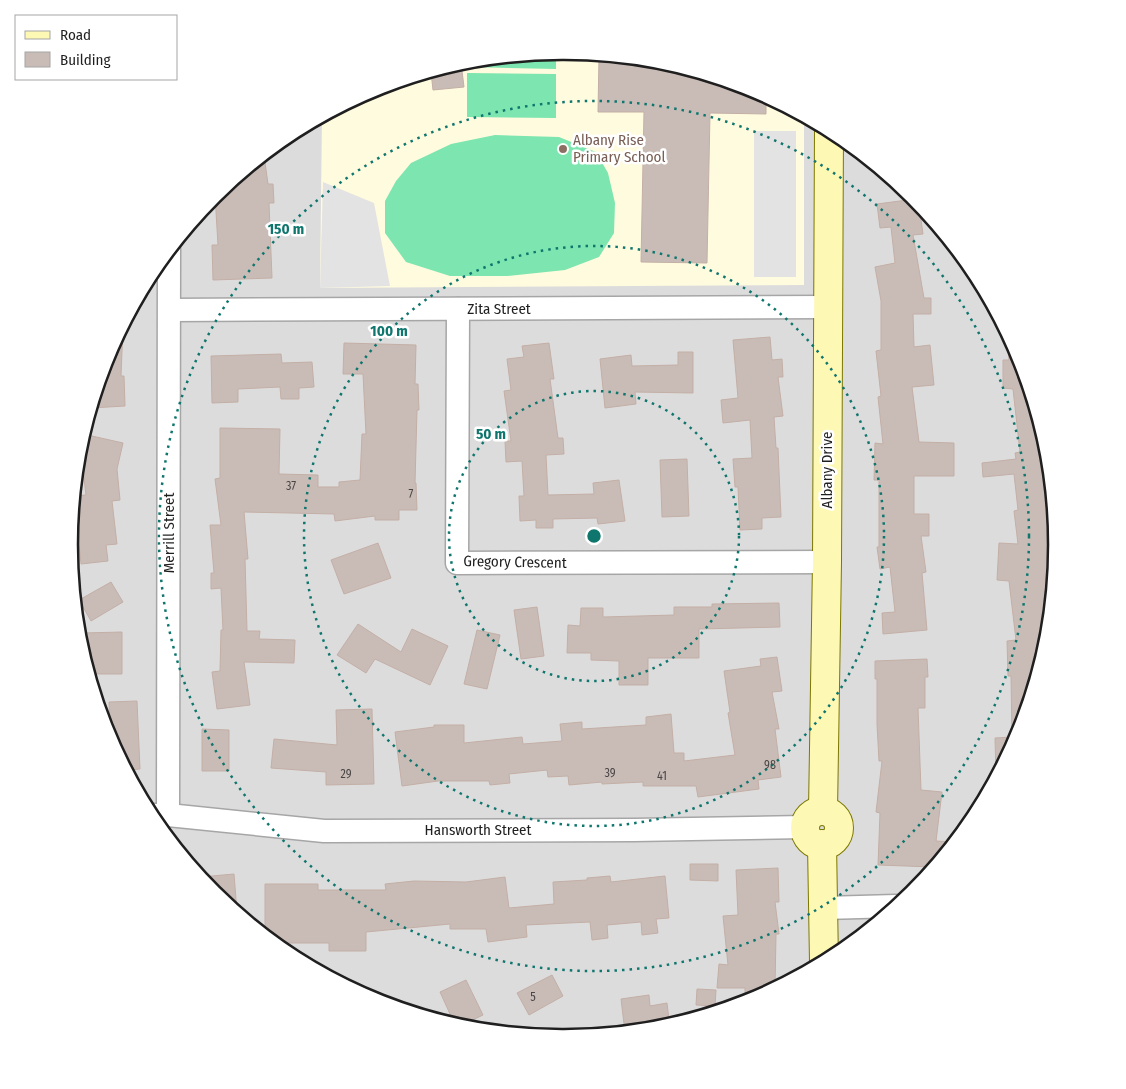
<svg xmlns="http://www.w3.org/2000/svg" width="1126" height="1089" viewBox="0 0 1126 1089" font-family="'Fira Sans Condensed',sans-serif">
<rect width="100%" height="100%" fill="#f0ebe4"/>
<circle fill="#dddcdc" cx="563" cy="544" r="492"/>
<path fill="#fffbdf" d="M 563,51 L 660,61 L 752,89 L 804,117 L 804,285 L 320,288 L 322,116 L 375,89 L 467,61 Z"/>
<g fill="#7de5af">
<path d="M 556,52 L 556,69 L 468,67 L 468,61 Z"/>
<path d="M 467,73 L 556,74 L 556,118 L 467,117 Z"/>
<path d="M 495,135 L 559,137 L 596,152 L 608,173 L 615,203 L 614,233 L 599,257 L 565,270 L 507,276 L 450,276 L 406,262 L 385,233 L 385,201 L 396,181 L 411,163 L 451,144 Z"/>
</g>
<g fill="#e3e3e3">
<rect x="754" y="131" width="42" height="146"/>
<path d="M 323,182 L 374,203 L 390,286 L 320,288 Z"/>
</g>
<g fill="#c9bcb7" stroke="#c3afa6">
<path d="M 599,56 L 660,61 L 752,89 L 766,97 L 766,114 L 710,113 L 707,263 L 641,262 L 644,112 L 598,112 Z"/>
<path d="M 461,63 L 464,87 L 433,90 L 431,72 Z"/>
<path d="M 264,155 L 268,184 L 273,184 L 274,203 L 269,203 L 272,278 L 213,280 L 212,245 L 218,245 L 215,195 Z"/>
<path d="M 915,199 L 919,205 L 923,234 L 913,235 L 924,298 L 931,298 L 931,314 L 913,314 L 914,347 L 930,345 L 934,385 L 912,387 L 919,442 L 954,443 L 954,476 L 914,476 L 914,514 L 929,514 L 929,536 L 921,536 L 926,572 L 922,573 L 927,630 L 883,634 L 882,613 L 895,612 L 890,567 L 880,569 L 877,547 L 879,547 L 879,480 L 874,480 L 875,443 L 883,444 L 878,397 L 881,396 L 876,351 L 881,350 L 881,301 L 875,267 L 895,263 L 891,227 L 880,228 L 877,204 Z"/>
<path d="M 123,326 L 121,376 L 124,376 L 125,406 L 91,408 L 107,355 Z"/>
<path d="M 770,337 L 772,360 L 782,359 L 783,377 L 778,377 L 783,416 L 774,417 L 776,448 L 778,448 L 781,517 L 762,518 L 762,529 L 740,530 L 738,487 L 735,487 L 733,459 L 752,458 L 750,420 L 723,423 L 721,400 L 738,398 L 733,340 Z"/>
<path d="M 344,343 L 416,345 L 415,384 L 418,384 L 419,410 L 417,410 L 415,483 L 416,483 L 417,510 L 399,510 L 399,520 L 375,520 L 375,516 L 335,521 L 334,514 L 244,512 L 248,559 L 245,559 L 247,631 L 260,631 L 259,639 L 295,640 L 294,663 L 244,662 L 250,705 L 217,709 L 212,672 L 220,671 L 221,630 L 223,630 L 221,588 L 211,589 L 211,573 L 214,573 L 210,525 L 221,525 L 215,479 L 220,478 L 220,428 L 280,429 L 279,474 L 318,475 L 318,487 L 339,487 L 339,482 L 360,480 L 362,434 L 366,434 L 363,374 L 343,374 Z"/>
<path d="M 549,343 L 554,379 L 550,379 L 558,438 L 563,438 L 564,454 L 546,455 L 548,495 L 594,494 L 593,483 L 619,480 L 625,521 L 598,524 L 597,518 L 553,519 L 553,528 L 536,528 L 536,520 L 520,521 L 519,496 L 524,496 L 522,461 L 506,462 L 505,441 L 511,441 L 504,391 L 511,390 L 507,359 L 524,357 L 522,346 Z"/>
<path d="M 1014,347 L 1019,356 L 1039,424 L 1040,432 L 1038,433 L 1041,463 L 1048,462 L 1055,533 L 1054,571 L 1047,641 L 1019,734 L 996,776 L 995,738 L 1012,737 L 1011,676 L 1008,676 L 1007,641 L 1016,640 L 1009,581 L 997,580 L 999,543 L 1018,544 L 1014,511 L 1018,510 L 1014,474 L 983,477 L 982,463 L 1016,459 L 1015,453 L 1020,452 L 1013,389 L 1003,388 L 1003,360 L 1009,360 L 1008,348 Z"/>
<path d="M 678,352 L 693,352 L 693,393 L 635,392 L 636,404 L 605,408 L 600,359 L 631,355 L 632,366 L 678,365 Z"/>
<path d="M 281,354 L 282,363 L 312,362 L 314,387 L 299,388 L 299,399 L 281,399 L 280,387 L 238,389 L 238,402 L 212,403 L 211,356 Z"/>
<path d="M 83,434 L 123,443 L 117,469 L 120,500 L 112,501 L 117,544 L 106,545 L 108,561 L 81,564 L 76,513 L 73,513 L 75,496 L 86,495 L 82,463 L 78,462 L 79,448 Z"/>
<path d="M 687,459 L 689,516 L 662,517 L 660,460 Z"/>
<path d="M 378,543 L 391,578 L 344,594 L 331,560 Z"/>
<path d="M 111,582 L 123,602 L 91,621 L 79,600 Z"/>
<path d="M 779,603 L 780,627 L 699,629 L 699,658 L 648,658 L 648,685 L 619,685 L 619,661 L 591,660 L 591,653 L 567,653 L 568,625 L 580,626 L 581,608 L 603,608 L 603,617 L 674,615 L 674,607 L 712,607 L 712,604 Z"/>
<path d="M 537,607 L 544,656 L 521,659 L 514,610 Z"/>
<path d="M 358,624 L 401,652 L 412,629 L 448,646 L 430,685 L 375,659 L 366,673 L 337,655 Z"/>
<path d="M 477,630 L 500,635 L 487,689 L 464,684 Z"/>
<path d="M 122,632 L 122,674 L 89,674 L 83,654 L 83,633 Z"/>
<path d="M 777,657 L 782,691 L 772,692 L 779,729 L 775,729 L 781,777 L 758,780 L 759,789 L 698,797 L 696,786 L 643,786 L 643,782 L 602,784 L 602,782 L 569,785 L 568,776 L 548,777 L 547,770 L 509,774 L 510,783 L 490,785 L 489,781 L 438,781 L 402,786 L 395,732 L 434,727 L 434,725 L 464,725 L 464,743 L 522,737 L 523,744 L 562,741 L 560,724 L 582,722 L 582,729 L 646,725 L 646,717 L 671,714 L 674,753 L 684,753 L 684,761 L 735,755 L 728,713 L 730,712 L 724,671 L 761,666 L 760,659 Z"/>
<path d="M 927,659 L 928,677 L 925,677 L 925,708 L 918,708 L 921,790 L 942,792 L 936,841 L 954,842 L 933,867 L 878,865 L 880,813 L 876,812 L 882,761 L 879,761 L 877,724 L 877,679 L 875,679 L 875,661 Z"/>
<path d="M 137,701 L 140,769 L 127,770 L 106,730 L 110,730 L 109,702 Z"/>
<path d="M 372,709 L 374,784 L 326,785 L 326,772 L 271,768 L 274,739 L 337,745 L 336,710 Z"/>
<path d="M 202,729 L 229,730 L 229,771 L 202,771 Z"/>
<path d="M 690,864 L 718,864 L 718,881 L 690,880 Z"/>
<path d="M 778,868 L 779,902 L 775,902 L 779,934 L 776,934 L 775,988 L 762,994 L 745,994 L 745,988 L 717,988 L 719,964 L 728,965 L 723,916 L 738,915 L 736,870 Z"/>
<path d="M 234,874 L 237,912 L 214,893 L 201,877 Z"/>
<path d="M 610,876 L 611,882 L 665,876 L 669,918 L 656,919 L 658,933 L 642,935 L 641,922 L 607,925 L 608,938 L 592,940 L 590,922 L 526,925 L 527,937 L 488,942 L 486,929 L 450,929 L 450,924 L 366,932 L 366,951 L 329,951 L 329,943 L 275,943 L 265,935 L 265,884 L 318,884 L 318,890 L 386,890 L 385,884 L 414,881 L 466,882 L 505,877 L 509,908 L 554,904 L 553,882 L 587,880 L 587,878 Z"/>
<path d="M 552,975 L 563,996 L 529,1015 L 517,993 Z"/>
<path d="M 466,980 L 483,1015 L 460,1026 L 455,1025 L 440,992 Z"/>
<path d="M 697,989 L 716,990 L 715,1006 L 696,1005 Z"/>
<path d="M 649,995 L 650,1006 L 667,1003 L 669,1020 L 656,1022 L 657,1028 L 625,1032 L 621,999 Z"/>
</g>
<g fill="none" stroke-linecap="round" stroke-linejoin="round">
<defs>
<g id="street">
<path d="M 458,309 L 457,563 L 827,562"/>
<path d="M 170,310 L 828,307"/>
<path d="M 151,815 L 168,815 L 324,831 L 634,830 L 805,827"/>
<path d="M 168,815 L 169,250"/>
<path d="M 824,908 L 896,906"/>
</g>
<g id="secondary">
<path d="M 823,811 L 827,562 L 829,130"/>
<circle cx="822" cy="828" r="17"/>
<path d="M 822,844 L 824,962"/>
</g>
</defs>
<use href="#street" stroke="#a6a6a6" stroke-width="25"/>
<use href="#secondary" stroke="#7c7800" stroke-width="30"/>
<use href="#street" stroke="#fff" stroke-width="22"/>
<use href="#secondary" stroke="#fef8b5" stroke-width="28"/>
</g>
<g fill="none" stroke="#0f766e" stroke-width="2.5" stroke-dasharray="2.5 5">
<circle cx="594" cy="536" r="145"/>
<circle cx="594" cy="536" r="290"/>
<circle cx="594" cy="536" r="435"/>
</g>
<circle fill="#8d6e63" stroke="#fff" stroke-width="2" cx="563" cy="149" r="5"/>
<g text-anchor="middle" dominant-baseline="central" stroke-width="5" stroke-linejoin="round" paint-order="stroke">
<g font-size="12" fill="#4a4645">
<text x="291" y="486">37</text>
<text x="411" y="494">7</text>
<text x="770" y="765">98</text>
<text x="610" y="773">39</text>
<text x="346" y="774">29</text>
<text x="662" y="776">41</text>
<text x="533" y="997">5</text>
</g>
<g font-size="15" fill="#785e54" stroke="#fff" text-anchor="start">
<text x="573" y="140">Albany Rise<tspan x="573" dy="17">Primary School</tspan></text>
</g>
<g font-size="15" fill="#1f1f1f" stroke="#fff">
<text x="499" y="309">Zita Street</text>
<text transform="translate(827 470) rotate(-90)">Albany Drive</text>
<text transform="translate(169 533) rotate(-90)">Merrill Street</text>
<text transform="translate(515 562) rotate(1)">Gregory Crescent</text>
<text x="478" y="830">Hansworth Street</text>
</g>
</g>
<path d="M0 0H1126V1089H0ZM562 60H564A484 484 0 0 1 1048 544V545A484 484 0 0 1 564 1029H562A484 484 0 0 1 78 545V544A484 484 0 0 1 562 60Z" fill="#fff" fill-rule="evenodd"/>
<path fill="none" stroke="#1f1f1f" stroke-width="2.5" d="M562 60H564A484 484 0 0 1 1048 544V545A484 484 0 0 1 564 1029H562A484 484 0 0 1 78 545V544A484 484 0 0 1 562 60Z"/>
<circle cx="594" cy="536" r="8" fill="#0f766e" stroke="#fff" stroke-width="2.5"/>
<g font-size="15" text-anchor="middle" font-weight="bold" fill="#0f766e" stroke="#fff" stroke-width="5" stroke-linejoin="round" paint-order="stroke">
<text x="286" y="234">150 m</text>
<text x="389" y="336">100 m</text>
<text x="491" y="439">50 m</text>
</g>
<rect x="15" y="15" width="162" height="65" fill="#ffffff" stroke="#a5a5a5"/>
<rect x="25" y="31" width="25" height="8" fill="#fef8b5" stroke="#a5a5a5"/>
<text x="60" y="40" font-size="15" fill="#1f1f1f">Road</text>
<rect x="25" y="52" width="25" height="15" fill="#c9bcb7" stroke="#a5a5a5"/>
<text x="60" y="65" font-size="15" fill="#1f1f1f">Building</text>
</svg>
